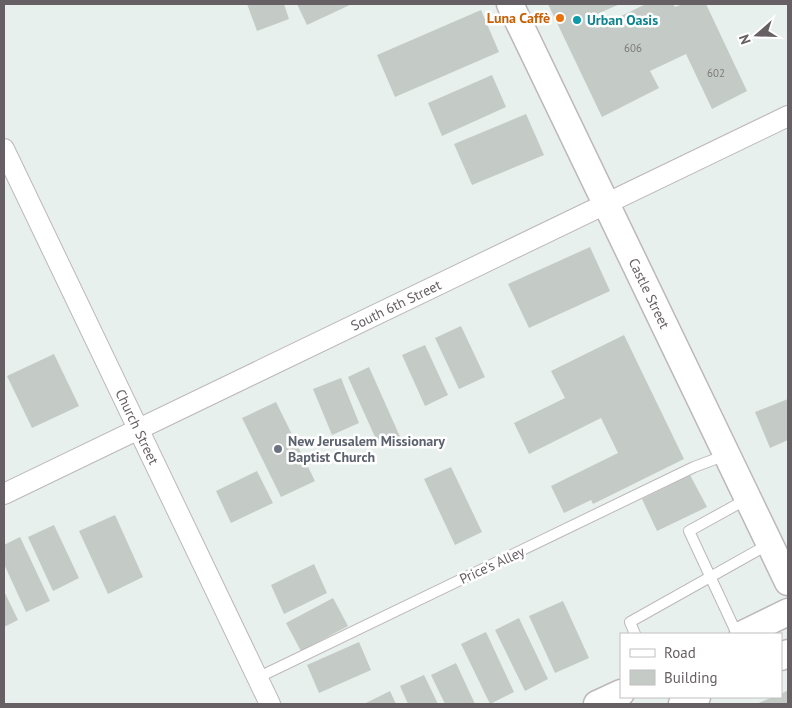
<svg xmlns="http://www.w3.org/2000/svg" width="792" height="708" viewBox="0 0 792 708" font-family="'PT Sans',sans-serif">
<rect width="100%" height="100%" fill="#e7f0ec"/>
<g fill="#c4cbc6">
<path d="M 247,4 L 284,4 L 289,19 L 257,31 Z"/>
<path d="M 297,4 L 352,4 L 307,25 Z"/>
<path d="M 548,4 L 620,4 L 597,14 L 601,25 L 592,30 L 646,4 L 673,4 L 675,7 L 683,4 L 706,4 L 747,91 L 712,109 L 686,54 L 650,71 L 659,88 L 602,117 Z"/>
<path d="M 481,10 L 499,52 L 395,97 L 377,55 Z"/>
<path d="M 492,75 L 506,107 L 442,136 L 428,103 Z"/>
<path d="M 526,114 L 544,155 L 472,185 L 454,144 Z"/>
<path d="M 590,247 L 610,291 L 529,328 L 508,284 Z"/>
<path d="M 461,326 L 485,377 L 459,389 L 435,338 Z"/>
<path d="M 624,335 L 684,459 L 593,504 L 591,500 L 564,513 L 551,486 L 618,453 L 601,418 L 529,454 L 514,423 L 565,398 L 551,371 Z"/>
<path d="M 425,345 L 448,395 L 425,406 L 402,355 Z"/>
<path d="M 54,354 L 79,406 L 32,428 L 7,376 Z"/>
<path d="M 369,367 L 401,439 L 380,448 L 348,377 Z"/>
<path d="M 341,378 L 359,423 L 332,435 L 313,389 Z"/>
<path d="M 788,399 L 788,440 L 770,448 L 755,412 Z"/>
<path d="M 276,402 L 315,481 L 281,497 L 242,418 Z"/>
<path d="M 451,467 L 482,532 L 455,545 L 424,479 Z"/>
<path d="M 257,471 L 273,503 L 231,523 L 216,491 Z"/>
<path d="M 690,475 L 707,507 L 657,531 L 642,499 Z"/>
<path d="M 115,515 L 143,577 L 108,594 L 79,531 Z"/>
<path d="M 54,525 L 79,578 L 53,591 L 28,537 Z"/>
<path d="M 20,537 L 50,601 L 26,612 L 4,564 L 4,545 Z"/>
<path d="M 314,564 L 327,593 L 284,614 L 271,585 Z"/>
<path d="M 4,591 L 18,620 L 4,627 Z"/>
<path d="M 333,598 L 348,626 L 301,651 L 286,623 Z"/>
<path d="M 563,601 L 589,658 L 555,673 L 529,616 Z"/>
<path d="M 519,618 L 548,679 L 525,691 L 495,630 Z"/>
<path d="M 486,632 L 514,692 L 490,704 L 461,644 Z"/>
<path d="M 359,642 L 371,670 L 319,693 L 307,665 Z"/>
<path d="M 456,663 L 475,704 L 445,704 L 431,675 Z"/>
<path d="M 424,675 L 438,704 L 408,704 L 400,686 Z"/>
<path d="M 788,690 L 788,704 L 756,704 L 773,697 L 781,697 L 781,694 Z"/>
<path d="M 390,691 L 396,704 L 367,704 L 366,703 Z"/>
</g>
<g fill="none" stroke-linecap="round" stroke-linejoin="round">
<defs>
<g id="service">
<path d="M 635,634 L 630,622 L 769,544"/>
<path d="M 737,634 L 689,531 L 747,499"/>
<path d="M 257,678 L 694,467 L 726,455"/>
</g>
<g id="minor">
<path id="s1" d="M 4,149 L 270,704"/>
<path id="s2" d="M 4,494 L 788,116"/>
</g>
<g id="tertiary">
<path id="s3" d="M 510,4 L 788,582"/>
<path d="M 743,634 L 788,612"/>
<path d="M 781,657 L 788,653"/>
<path d="M 597,704 L 621,693"/>
<path d="M 682,704 L 697,697"/>
</g>
</defs>
<use href="#service" stroke="#bdb7ba" stroke-width="12"/>
<use href="#minor" stroke="#bdb7ba" stroke-width="22"/>
<use href="#tertiary" stroke="#bdb7ba" stroke-width="29"/>
<use href="#service" stroke="#fff" stroke-width="10"/>
<use href="#minor" stroke="#fff" stroke-width="20"/>
<use href="#tertiary" stroke="#fff" stroke-width="26"/>
</g>
<circle fill="#e8710a" stroke="#fff" stroke-width="2" cx="560" cy="18" r="5"/>
<circle fill="#0f9aa8" stroke="#fff" stroke-width="2" cx="577" cy="20" r="5"/>
<circle fill="#6b7280" stroke="#fff" stroke-width="2" cx="278" cy="449" r="5"/>
<g text-anchor="middle" dominant-baseline="central" stroke-width="5" stroke-linejoin="round" paint-order="stroke">
<g font-size="11" fill="#7e7a7c">
<text x="633" y="48">606</text>
<text x="716" y="73">602</text>
</g>
<g font-size="14" font-weight="bold" fill="#c56008" stroke="#fff" text-anchor="end">
<text x="550" y="18">Luna Caffè</text>
</g>
<g font-size="14" font-weight="bold" fill="#0d838f" stroke="#fff" text-anchor="start">
<text x="587" y="20">Urban Oasis</text>
</g>
<g font-size="14" fill="#665f64" stroke="#fff">
<text stroke="none"><textPath href="#s3" startOffset="321">Castle Street</textPath></text>
<text stroke="none"><textPath href="#s2" startOffset="435">South 6th Street</textPath></text>
<text stroke="none"><textPath href="#s1" startOffset="308">Church Street</textPath></text>
<text transform="translate(492 565) rotate(-25)">Price's Alley</text>
</g>
<g font-size="14" font-weight="bold" fill="#5b616d" stroke="#fff" text-anchor="start">
<text x="288" y="441">New Jerusalem Missionary<tspan x="288" dy="16">Baptist Church</tspan></text>
</g>
</g>
<rect width="792" height="708" fill="none" stroke="#665f64" stroke-width="10"/>
<rect x="620" y="633" width="162" height="65" fill="#ffffff" stroke="#c2bfc1"/>
<rect x="630" y="649" width="25" height="8" fill="#ffffff" stroke="#c2bfc1"/>
<text x="664" y="658" font-size="15" fill="#665f64">Road</text>
<rect x="630" y="670" width="25" height="15" fill="#c4cbc6" stroke="#c2bfc1"/>
<text x="664" y="683" font-size="15" fill="#665f64">Building</text>
<g transform="translate(757 35) rotate(250)" stroke="#ffffff" stroke-width="4" paint-order="stroke">
<path d="M0-4L9 19L0 12L-9 19Z" fill="#665f64"/>
<text y="-8" font-size="14" font-weight="bold" text-anchor="middle" fill="#665f64">N</text>
</g>
</svg>
